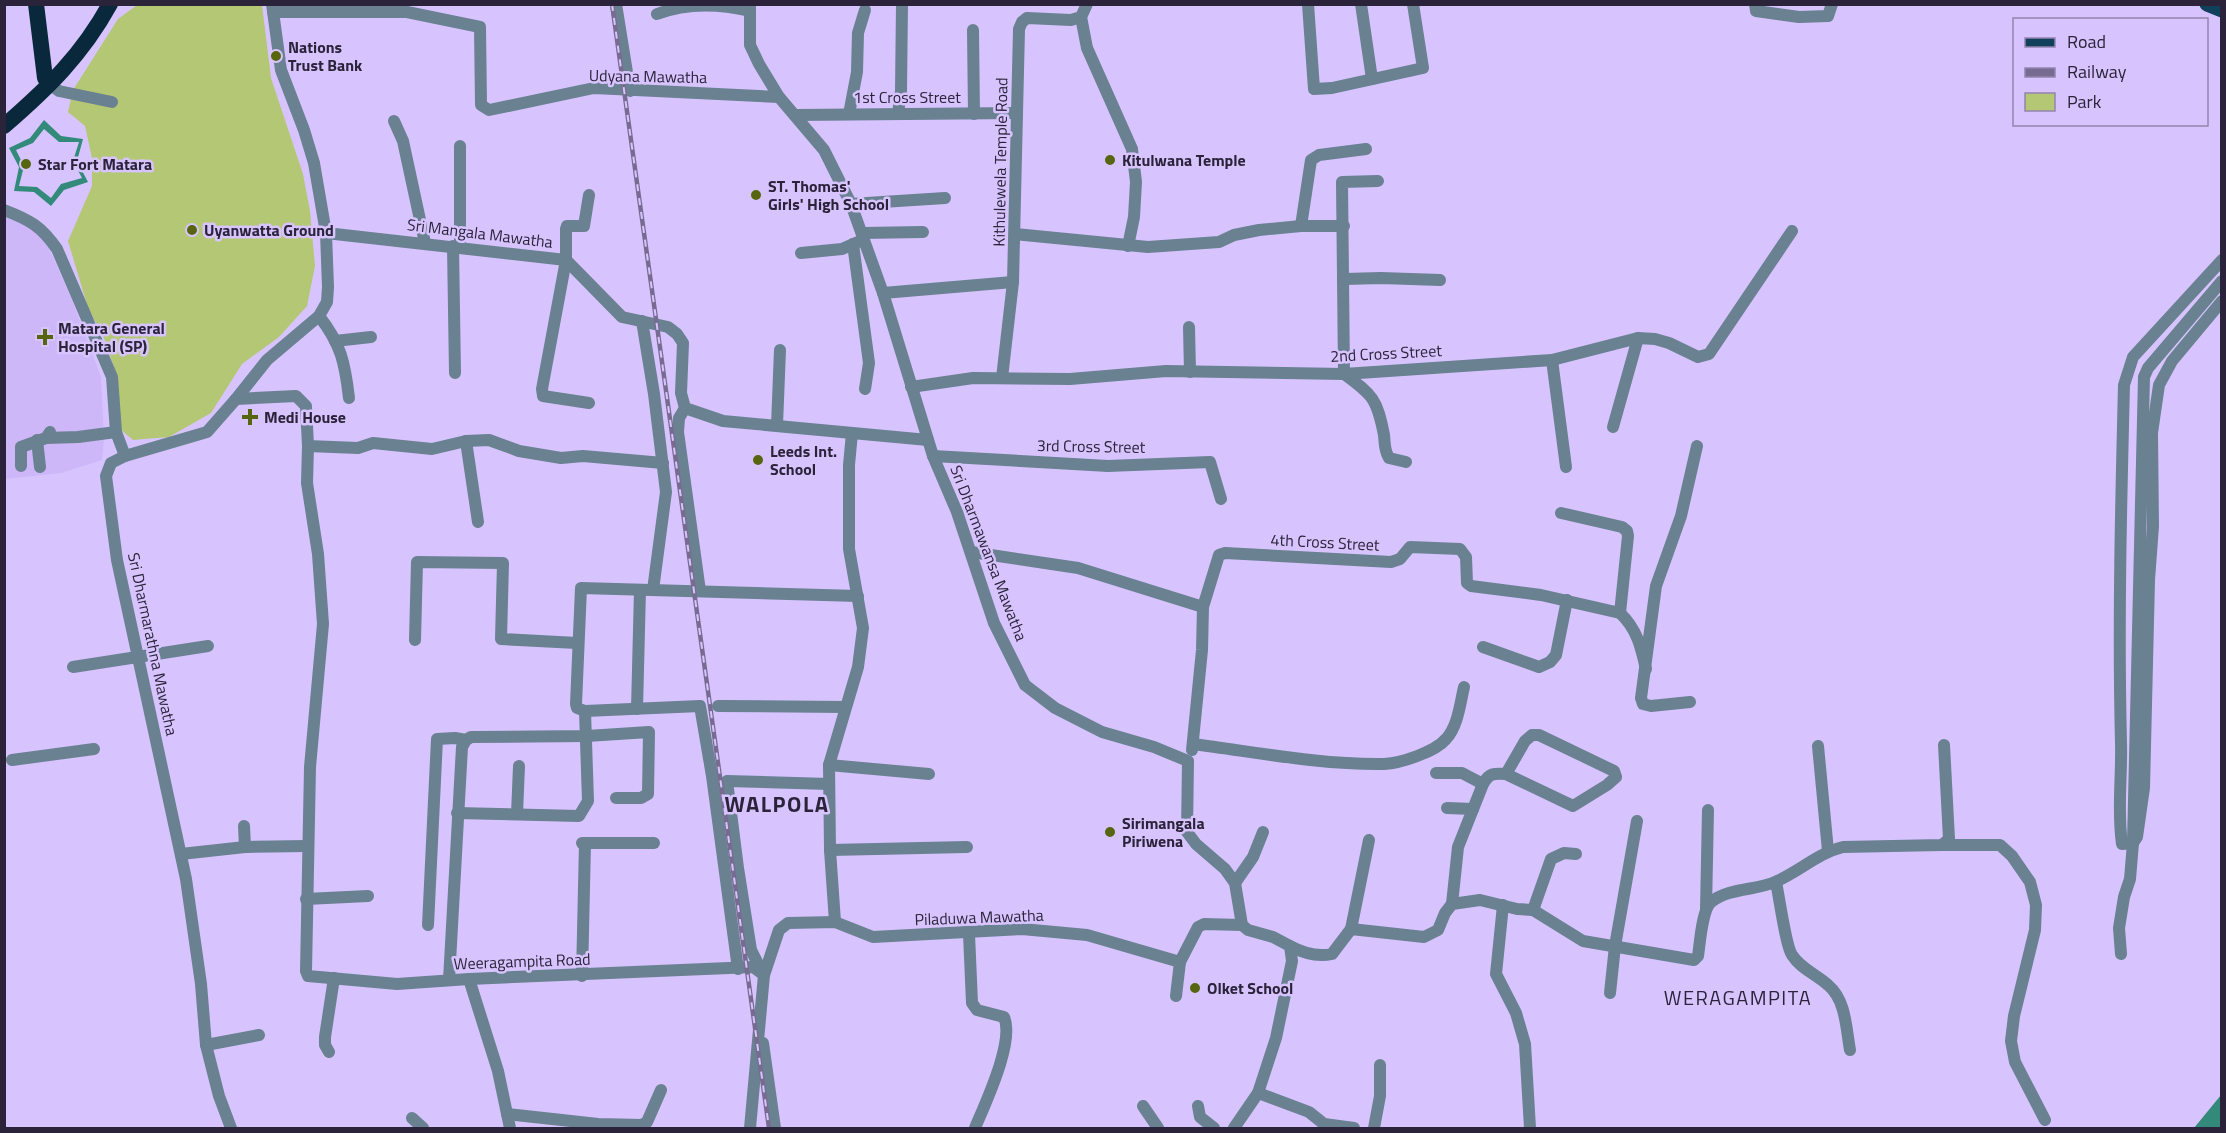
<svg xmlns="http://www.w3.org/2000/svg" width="2226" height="1133" viewBox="0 0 2226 1133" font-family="'Titillium Web',sans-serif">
<rect width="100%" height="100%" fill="#d7c4fe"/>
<path fill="#cdb7f8" d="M 5,217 L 30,226 L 46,242 L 71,297 L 101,377 L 104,439 L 102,460 L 61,473 L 5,479 Z"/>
<path fill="#b4c775" d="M 137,5 L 262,5 L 271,78 L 303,174 L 310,211 L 315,266 L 307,306 L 279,337 L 242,364 L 211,413 L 169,437 L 133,440 L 119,428 L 117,376 L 104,338 L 88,308 L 68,241 L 92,186 L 92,158 L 85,126 L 68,112 L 73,90 L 118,19 Z"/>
<g fill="#338a7b" fill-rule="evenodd">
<path d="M 44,120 L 61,136 L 83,139 L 77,161 L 88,182 L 64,190 L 51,206 L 34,192 L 14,191 L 19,167 L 9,148 L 30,138 ZM 44,129 L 59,142 L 79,142 L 73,161 L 82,178 L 61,184 L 51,198 L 37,187 L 19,186 L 24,166 L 16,150 L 33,143 Z"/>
<path d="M 2221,1095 L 2221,1128 L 2194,1128 Z"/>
</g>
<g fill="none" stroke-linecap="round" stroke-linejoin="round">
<g stroke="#6a8191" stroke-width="12">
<path d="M 616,4 L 630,91"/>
<path d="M 750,4 L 750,45 L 759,64 L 779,97 L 824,150 L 851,204 L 883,293 L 933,456 L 957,512 L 994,623 L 1025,685 L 1055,708 L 1102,732 L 1154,747 L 1188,761 L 1187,832 L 1196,844 L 1225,869 L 1235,883 L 1242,925 L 1248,930 L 1273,937 L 1290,946 L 1292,961 L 1276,1038 L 1258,1093 L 1234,1128"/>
<path d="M 1308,4 L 1314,89 L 1332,88 L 1423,68 L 1413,4"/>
<path d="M 1361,4 L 1372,79"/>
<path d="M 1755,4 L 1756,11 L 1799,17 L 1828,16 L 1832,4"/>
<path d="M 273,12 L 407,12 L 480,27 L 481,105 L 489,110 L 594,88 L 779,97"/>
<path d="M 657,14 C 686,3 720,4 750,11"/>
<path d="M 1081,17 L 1087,48 L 1132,149 L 1136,182 L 1134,217 L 1128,246"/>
<path d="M 973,30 L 974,114"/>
<path d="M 51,85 L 59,91 L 112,102"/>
<path d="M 849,114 L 857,72 L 858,33 L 865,10"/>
<path d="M 898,114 L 901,91 L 902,4"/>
<path d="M 796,115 L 1017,113"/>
<path d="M 394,121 L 403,141 L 425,243"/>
<path d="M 460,146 L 460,247"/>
<path d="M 1378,181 L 1342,182 L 1344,374 C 1373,395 1377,399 1384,435 C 1385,444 1384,450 1389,458 L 1406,462"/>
<path d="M 589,195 L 584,226 L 567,226 L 566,229 L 566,260 L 542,389 L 543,396 L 589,403"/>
<path d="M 851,204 L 945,198"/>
<path d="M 4,210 C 30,220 41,226 57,249 L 112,377 L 116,432 L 125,456"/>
<path d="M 1301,226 L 1311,160 L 1319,155 L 1366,149"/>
<path d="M 326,233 L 566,260 L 622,317 L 668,327 L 677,334 L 683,343 L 681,393 L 685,408 L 723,421 L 928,440"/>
<path d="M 862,233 L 923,232"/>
<path d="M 1015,234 L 1148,247 L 1219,242 L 1234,235 L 1259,230 L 1301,226 L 1344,226"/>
<path d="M 853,244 L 869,363 L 865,389"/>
<path d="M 453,246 L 455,373"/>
<path d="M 801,253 L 842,249 L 858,242"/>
<path d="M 2222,260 L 2133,357 L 2124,385 C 2121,505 2118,624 2121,743 C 2122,777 2117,810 2122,844 L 2133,843 L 2137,837 L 2144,788 L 2149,580 L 2153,526 L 2152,433 L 2159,385 L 2172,361 L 2222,301"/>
<path d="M 1344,279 L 1381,278 L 1440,280"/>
<path d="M 883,293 L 1013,282"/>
<path d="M 319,316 C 341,344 345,363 349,398"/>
<path d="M 642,321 L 654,394 L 666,492 L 653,590"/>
<path d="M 1189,327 L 1190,372"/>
<path d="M 335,341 L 371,337"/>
<path d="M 1552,360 L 1566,467"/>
<path d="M 1002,378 L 1013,282 L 1019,29 L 1022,22 L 1027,18 L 1071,20 L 1081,17 L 1087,4"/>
<path d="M 911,387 L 973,378 L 1070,379 L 1166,371 L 1344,374 L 1552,360 L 1638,338 L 1655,339 L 1669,343 L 1698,357 L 1709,354 L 1792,231"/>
<path d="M 236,399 L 296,396 L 306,406 L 308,446 L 307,483 L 318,554 L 323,624 L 310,767 L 306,971 L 308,976 L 397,984 L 469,979 L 753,967 L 764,975"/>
<path d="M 685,408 L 679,418 L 678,432 L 700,591"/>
<path d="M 777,425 L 780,350"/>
<path d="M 1613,427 L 1638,338"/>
<path d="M 46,438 L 78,437 L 116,432"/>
<path d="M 37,440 L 40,467"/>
<path d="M 466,441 L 478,522"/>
<path d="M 308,446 L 358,448 L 373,443 L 432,449 L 466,441 L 489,440 L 519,451 L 561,458 L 583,456 L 663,463"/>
<path d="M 933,456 L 1108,466 L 1210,462 L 1221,499"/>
<path d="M 21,466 L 21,447 L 46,438 L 50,432"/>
<path d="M 1561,513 L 1622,527 L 1627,531 L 1628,536 L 1620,613"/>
<path d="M 971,552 L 1078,568 L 1203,607 L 1219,555 L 1225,553 L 1391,562 L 1400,559 L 1410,547 L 1460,549 L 1466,557 L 1467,583 L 1471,586 L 1541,595 L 1620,613 C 1637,629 1641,647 1646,669"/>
<path d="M 415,640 L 417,562 L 503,563 L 501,639 L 577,643"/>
<path d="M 1483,647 L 1539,667 L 1550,662 L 1556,655 L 1567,600"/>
<path d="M 73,667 L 208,646"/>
<path d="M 1690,702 L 1651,706 L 1643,704 L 1641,698 L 1656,586 L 1681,516 L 1697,446"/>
<path d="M 718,706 L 845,707"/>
<path d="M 637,709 L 640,590"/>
<path d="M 1193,744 C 1256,752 1320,765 1384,764 C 1401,763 1435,752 1446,739 C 1458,726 1460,704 1464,687"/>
<path d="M 1818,746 L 1828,851"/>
<path d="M 1192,750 L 1202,650 L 1203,607"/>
<path d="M 12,760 L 94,749"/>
<path d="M 829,765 L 929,774"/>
<path d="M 1436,773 L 1462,773 L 1483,784"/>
<path d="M 1447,808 L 1473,809"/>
<path d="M 457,813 L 579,816 L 588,801 L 585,711"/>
<path d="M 517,814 L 519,766"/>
<path d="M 244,826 L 245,847"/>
<path d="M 582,843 L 654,843"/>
<path d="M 1942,845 L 2000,845 L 2012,856 L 2030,882 L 2036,905 L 2035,930 L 2014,1016 L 2011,1041 L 2015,1062 L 2045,1120"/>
<path d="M 830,850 L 967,847"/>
<path d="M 181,854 L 245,847 L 307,846"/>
<path d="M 1776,882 C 1779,896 1786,947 1792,955 C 1801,969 1816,974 1828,985 C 1846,1000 1846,1028 1850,1050"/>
<path d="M 1235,883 L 1253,857 L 1263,832"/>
<path d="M 306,899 L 368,896"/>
<path d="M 1452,904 L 1458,847 L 1483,784 C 1489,773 1494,773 1506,774 L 1525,741 L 1532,735 L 1539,735 L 1614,771 L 1616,777 L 1607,785 L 1573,806 L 1506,774"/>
<path d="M 1503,905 L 1496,974 L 1516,1013 L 1525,1044 L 1530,1128"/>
<path d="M 1706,909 L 1708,810"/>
<path d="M 1533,910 L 1551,859 L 1564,853 L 1576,854"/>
<path d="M 835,922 L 830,850 L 829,765 L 858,667 L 863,628 L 849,549 L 849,465 L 852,433"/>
<path d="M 428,925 L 437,739 L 455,738 L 466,740"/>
<path d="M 1351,929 L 1424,937 L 1438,930 L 1445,913 L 1452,904 L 1480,900 L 1517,909 L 1533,910 L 1583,941 L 1694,960 L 1698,956 C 1700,943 1702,910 1711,902 C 1730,887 1757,891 1777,881 C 1800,871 1818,853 1843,847 L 1942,845 L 1949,839 L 1944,745"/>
<path d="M 969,934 L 972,1003 L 977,1010 L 1004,1017 C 1015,1041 985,1104 975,1128"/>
<path d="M 1290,946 C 1303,953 1318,957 1332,954 L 1351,929 L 1369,840"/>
<path d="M 2121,954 L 2119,928 L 2124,897 L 2130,879 L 2133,843 L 2144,377 L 2148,368 L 2222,281"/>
<path d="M 738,969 L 712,776 L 700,706 L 585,711 L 577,708 L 576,704 L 581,588 L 858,596"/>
<path d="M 762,972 L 751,950 L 738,868 L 727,781 L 829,784"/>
<path d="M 582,976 L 585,843"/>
<path d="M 469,979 L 498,1071 L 510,1128"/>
<path d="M 449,980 L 462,747 L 466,740 L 471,737 L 587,736 L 649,732 L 648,794 L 641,798 L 616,798"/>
<path d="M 1610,993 L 1615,946 L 1637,821"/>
<path d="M 1176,996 L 1180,962"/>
<path d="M 763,1043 L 775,1128"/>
<path d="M 206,1045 L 259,1035"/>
<path d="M 329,1052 L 325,1045 L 325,1037 L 334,978"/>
<path d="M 1258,1093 L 1309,1112 L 1324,1124 L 1354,1128"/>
<path d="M 1143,1106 L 1158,1128"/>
<path d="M 1198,1106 L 1200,1117 L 1214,1128"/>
<path d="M 507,1114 L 598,1124 L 642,1125 L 647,1122 L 661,1090"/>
<path d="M 412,1118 L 423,1128"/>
<path d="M 231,1128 L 219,1096 L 206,1045 L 201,984 L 186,879 L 117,560 L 106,476 L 111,463 L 125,456 L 207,432 L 236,399 L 267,360 L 319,316 L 327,302 L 328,287 L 326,233 L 314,163 L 304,130 L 281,70 L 272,4"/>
<path d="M 750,1128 L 764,975 L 779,930 L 788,923 L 835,922 L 873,937 L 1022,929 L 1087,935 L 1180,962 L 1198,927 L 1204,924 L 1242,925"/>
<path d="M 1374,1128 L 1380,1096 L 1380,1065"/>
</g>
<path stroke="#10405c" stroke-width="15" d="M 2207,4 L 2222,10"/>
<g stroke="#0a283b" stroke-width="16">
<path d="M 36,4 L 45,78"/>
<path d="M 4,126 C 48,88 82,55 110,4"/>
</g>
<defs>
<path id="rail" d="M 612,4 L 769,1128"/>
</defs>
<use href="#rail" stroke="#786b91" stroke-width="4.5"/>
<use href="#rail" stroke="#d7c4fe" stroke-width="2" stroke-dasharray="7" stroke-linecap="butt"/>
</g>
<g fill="#57660e" stroke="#d7c4fe" stroke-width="2">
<circle cx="276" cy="56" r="6"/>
<circle cx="1110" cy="160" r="6"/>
<circle cx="26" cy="164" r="6"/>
<circle cx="756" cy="195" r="6"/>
<circle cx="192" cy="230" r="6"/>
<path d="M42 328h6v6h6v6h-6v6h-6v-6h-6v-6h6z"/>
<path d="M247 408h6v6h6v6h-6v6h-6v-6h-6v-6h6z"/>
<circle cx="758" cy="460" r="6"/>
<circle cx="1110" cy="832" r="6"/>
<circle cx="1195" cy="988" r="6"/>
</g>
<g text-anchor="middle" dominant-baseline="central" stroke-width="5" stroke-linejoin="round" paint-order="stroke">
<g font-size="16" font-weight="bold" fill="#2b2339" stroke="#d7c4fe" text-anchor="start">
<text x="288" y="47">Nations<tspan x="288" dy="18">Trust Bank</tspan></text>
<text x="1122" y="160">Kitulwana Temple</text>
<text x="38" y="164">Star Fort Matara</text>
<text x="768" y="186">ST. Thomas'<tspan x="768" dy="18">Girls' High School</tspan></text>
<text x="204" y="230">Uyanwatta Ground</text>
<text x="58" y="328">Matara General<tspan x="58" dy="18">Hospital (SP)</tspan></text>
<text x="264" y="417">Medi House</text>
<text x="770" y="451">Leeds Int.<tspan x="770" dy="18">School</tspan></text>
<text x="1122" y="823">Sirimangala<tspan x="1122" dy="18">Piriwena</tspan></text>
<text x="1207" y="988">Olket School</text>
</g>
<g font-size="16" fill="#2b2339" stroke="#d7c4fe">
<text transform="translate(648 76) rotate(1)">Udyana Mawatha</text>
<text x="907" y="97">1st Cross Street</text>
<text transform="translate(1000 162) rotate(-89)">Kithulewela Temple Road</text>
<text transform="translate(480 233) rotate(7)">Sri Mangala Mawatha</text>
<text transform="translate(1386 353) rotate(-3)">2nd Cross Street</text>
<text transform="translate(1091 446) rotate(1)">3rd Cross Street</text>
<text transform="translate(1325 542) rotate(3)">4th Cross Street</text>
<text transform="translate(989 553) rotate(69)">Sri Dharmawansa Mawatha</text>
<text transform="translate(153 644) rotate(78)">Sri Dharmarathna Mawatha</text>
<text transform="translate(979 917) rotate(-2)">Piladuwa Mawatha</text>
<text transform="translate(522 961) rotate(-2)">Weeragampita Road</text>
</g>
<g font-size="20" letter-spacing="1.5" fill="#2b2339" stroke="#d7c4fe">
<text x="1738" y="997">WERAGAMPITA</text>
</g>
<g font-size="22" font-weight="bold" letter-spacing="1.5" fill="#2b2339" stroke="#d7c4fe">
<text x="777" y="804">WALPOLA</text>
</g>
</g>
<rect width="2226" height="1133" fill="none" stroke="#2b2339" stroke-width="12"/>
<rect x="2013" y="18" width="195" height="108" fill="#d7c4fe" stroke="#9284af" stroke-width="1.5"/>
<rect x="2025" y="38" width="30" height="9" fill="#10405c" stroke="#9284af" stroke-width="1.5"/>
<text x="2067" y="48" font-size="18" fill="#2b2339">Road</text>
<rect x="2025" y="68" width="30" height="9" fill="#786b91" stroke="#9284af" stroke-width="1.5"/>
<text x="2067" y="78" font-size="18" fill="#2b2339">Railway</text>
<rect x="2025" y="93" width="30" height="18" fill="#b4c775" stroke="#9284af" stroke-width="1.5"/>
<text x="2067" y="108" font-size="18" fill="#2b2339">Park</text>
</svg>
